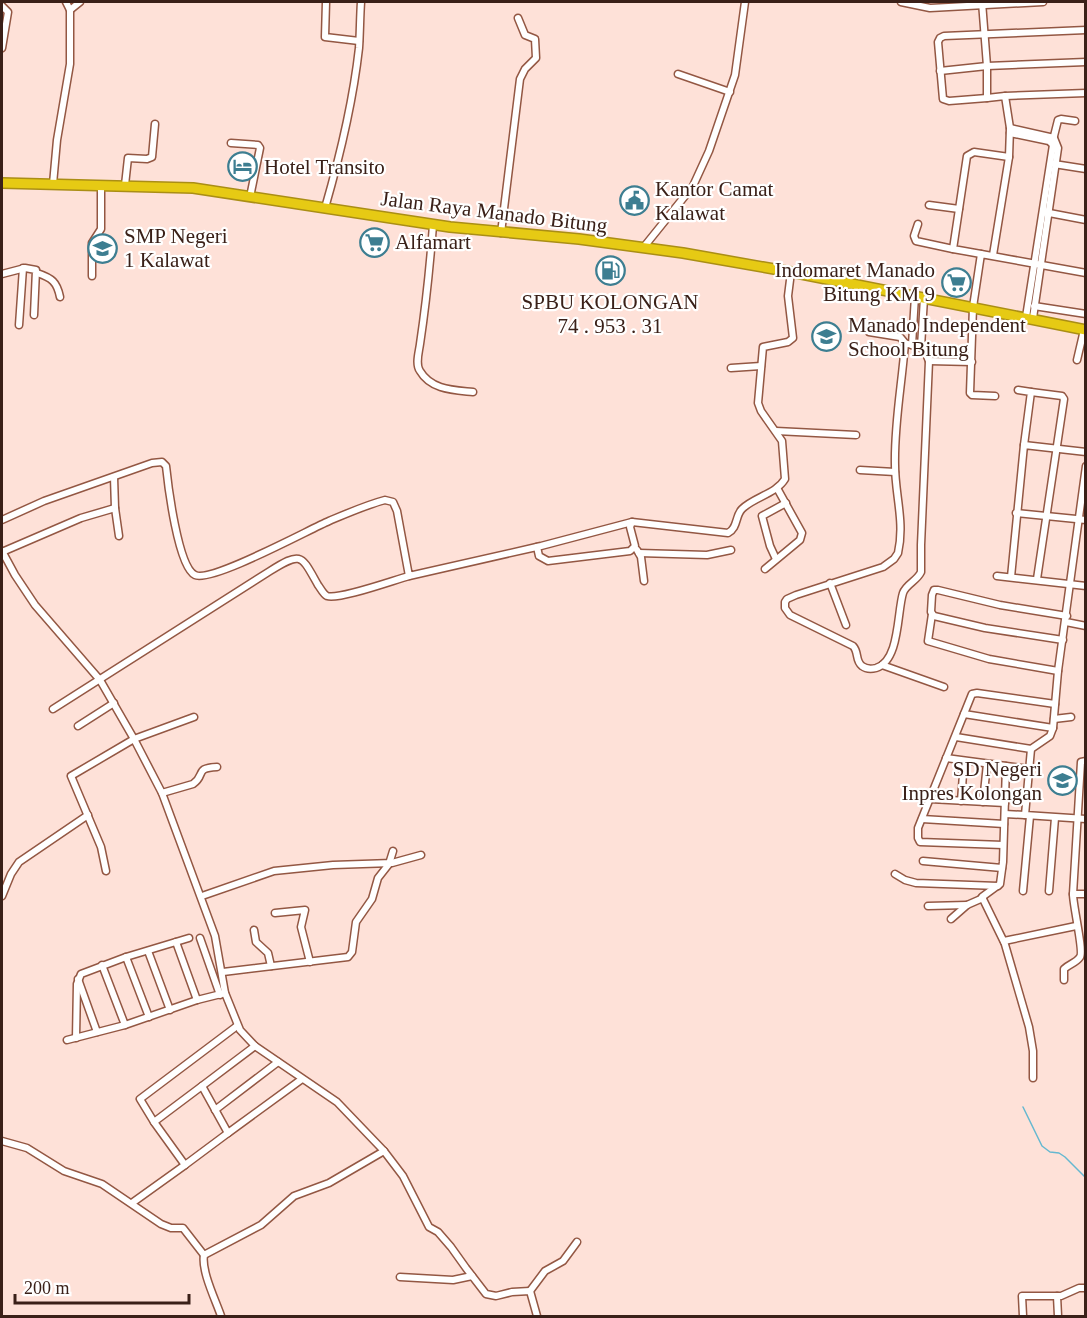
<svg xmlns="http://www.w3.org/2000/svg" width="1087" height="1318" viewBox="0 0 1087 1318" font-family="Georgia,serif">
<rect width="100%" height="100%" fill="#fee1d8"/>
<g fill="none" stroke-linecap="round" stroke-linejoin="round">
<path stroke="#65b8d0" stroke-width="1.5" d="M 1023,1107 L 1042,1146 L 1050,1152 L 1059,1153 L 1065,1157 L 1086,1178"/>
<defs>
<g id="minor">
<path d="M 326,2 L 325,37 L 359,41"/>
<path d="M 901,2 L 930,8 L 1043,2"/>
<path d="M 982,2 L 987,66 L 987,98 L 1005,96 L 1010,128 L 1009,157 L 993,255"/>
<path d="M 2,6 L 8,12 L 2,48"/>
<path d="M 70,10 L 80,2"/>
<path d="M 940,71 L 987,66 L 1086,62"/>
<path d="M 678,74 L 730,92"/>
<path d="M 1005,96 L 1086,93"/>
<path d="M 987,98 L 949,101 L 943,99 L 938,42 L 940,38 L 944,36 L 1086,30"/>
<path d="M 1010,128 L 1054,138 L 1058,148 L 1033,318"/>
<path d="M 1010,133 L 1049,141 L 1053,145 L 1026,317"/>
<path d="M 1053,140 L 1058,120 L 1061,119 L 1075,121"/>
<path d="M 231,143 L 258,145 L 260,148 L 250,197"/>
<path d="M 1054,164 L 1086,169"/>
<path d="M 53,184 L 57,140 L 70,64 L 70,10 L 66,2"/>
<path d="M 125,185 L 128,158 L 147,159 L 152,157 L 155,124"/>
<path d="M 929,205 L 959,209"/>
<path d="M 325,208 C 340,156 353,102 359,48 C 360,33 360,17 361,2"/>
<path d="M 1044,212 L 1086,220"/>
<path d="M 918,224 L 914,236 L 916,241 L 953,249"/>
<path d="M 433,225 C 430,265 426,304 420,344 C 419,352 415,364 420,371 C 431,390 454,390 473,392"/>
<path d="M 501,233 L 520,79 L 525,69 L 536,58 L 535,39 L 525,35 L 518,18"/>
<path d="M 643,248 L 693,186 L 709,151 L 735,75 L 745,2"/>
<path d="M 981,254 L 953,249 L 967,156 L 974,152 L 1009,157"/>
<path d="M 37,273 C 52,278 57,282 60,297"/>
<path d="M 2,274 L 25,268 L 36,270 L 34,315"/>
<path d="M 92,276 L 92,243 L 101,229 L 101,185"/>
<path d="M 1034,306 L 1086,314"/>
<path d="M 19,325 L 23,268"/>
<path d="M 869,332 L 900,337 L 905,343 C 902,384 894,424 895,465 C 895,495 905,522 898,553 L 894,559 L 883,567 L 796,595 L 787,599 L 785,602 L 785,608 L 790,615 L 853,646 C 859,652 855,661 862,666 C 866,669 872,669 876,668 C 900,661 897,612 903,593 C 906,584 917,581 921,572 L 921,545 L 929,361 L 924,349 L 905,343"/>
<path d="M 912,345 L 915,296"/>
<path d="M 921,347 L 924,298"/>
<path d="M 1077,360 L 1084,330"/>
<path d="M 929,361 L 972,362"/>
<path d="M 731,368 L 761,366"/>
<path d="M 1018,390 L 1031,392 L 1024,445"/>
<path d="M 1031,392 L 1062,396 L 1064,399 L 1037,579"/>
<path d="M 995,396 L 972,395 L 970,393 L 973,307 L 981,254 L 1086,273"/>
<path d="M 776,431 L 856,435"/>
<path d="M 1086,466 L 1058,671 L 1053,728 L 1050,736 L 1031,749 L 1025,815 L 1086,819"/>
<path d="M 860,470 L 895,472"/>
<path d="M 114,477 L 115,508 L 119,536"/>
<path d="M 1016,513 L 1086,520"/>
<path d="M 2,520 L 44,501 L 152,463 L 162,462 L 166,466 C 168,485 178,567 195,575 C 211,583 308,530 329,521 C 348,513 366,505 385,500 L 393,502 L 397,511 L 409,576 L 541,546 L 632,522 L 728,533 C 738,528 735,516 742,509 C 754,497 776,494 785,479 L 782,441 L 761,411 L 758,403 L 763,347 L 788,342 L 793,338 L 788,296 L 791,272"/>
<path d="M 537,547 L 539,556 L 548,561 L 630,551 L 635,546 L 630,527 L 632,522"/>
<path d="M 637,550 L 641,557 L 644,581"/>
<path d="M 2,551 L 15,575 L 35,605 L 100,680 L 134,739 L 162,793 L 215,936 L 225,993 L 240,1030 L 255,1046 L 337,1102 L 384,1151 L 403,1176 L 429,1227 L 438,1232 L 451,1247 L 466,1268 L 486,1294 L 496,1296 L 512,1292 L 530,1291 L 537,1316"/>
<path d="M 2,552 L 81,518 L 115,508"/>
<path d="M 639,553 L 707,555 L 731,550"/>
<path d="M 776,559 L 770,546 L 762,516 L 786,503"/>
<path d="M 765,569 L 800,540 L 802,533 L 777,488"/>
<path d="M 997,576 L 1086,586"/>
<path d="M 1011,577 L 1024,445 L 1086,452"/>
<path d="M 830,583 L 846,625"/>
<path d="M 932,614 L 928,641 L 989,659 L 1058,671"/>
<path d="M 1066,622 L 1086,626"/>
<path d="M 1063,640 L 985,628 L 934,616 L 931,612 L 932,595 L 934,590 L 938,590 L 1000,605 L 1067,616"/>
<path d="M 882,665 L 944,687"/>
<path d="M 53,709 L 270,571 C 302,551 301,555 318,585 C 321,589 323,594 327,596 C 339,600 394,580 409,576"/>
<path d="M 964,714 L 1053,728"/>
<path d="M 1054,719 L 1071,717"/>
<path d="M 78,726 L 114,703"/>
<path d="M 956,737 L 1031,749"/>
<path d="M 946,758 L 1029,769"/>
<path d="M 162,793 L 193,784 C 206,775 194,768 217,767"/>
<path d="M 930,799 L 1005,803"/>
<path d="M 961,801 L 964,761"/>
<path d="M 983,802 L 987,764"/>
<path d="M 1005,814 L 1025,815"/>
<path d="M 922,819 L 1004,824"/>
<path d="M 1003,845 L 920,842 L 918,838 L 918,828 L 972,694 L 977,693 L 1055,704"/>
<path d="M 923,861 L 1002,868"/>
<path d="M 106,871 L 101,847 L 71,776 L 134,739 L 194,717"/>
<path d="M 895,874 L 905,880 L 916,883 L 998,886 L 1000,884 L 1003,862 L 1006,766"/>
<path d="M 997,886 L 982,897 L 1004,942"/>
<path d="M 1023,891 L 1030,816"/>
<path d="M 1049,891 L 1055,818"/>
<path d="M 1073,894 L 1086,894"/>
<path d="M 2,896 L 11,874 L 19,862 L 88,815"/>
<path d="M 202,896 L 274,871 L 333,865 L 392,863 L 421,855"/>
<path d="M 928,906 L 967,905"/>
<path d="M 275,913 L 305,910 L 301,927 L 310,962"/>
<path d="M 951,919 L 967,905 L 983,898"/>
<path d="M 254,930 L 256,942 L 268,953 L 271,966"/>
<path d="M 200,938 L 220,995"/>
<path d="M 176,942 L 197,1000"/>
<path d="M 148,951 L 170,1010"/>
<path d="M 126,957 L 149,1017"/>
<path d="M 102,965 L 125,1025"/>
<path d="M 223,972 L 348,957 L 352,952 L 356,922 L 372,899 L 378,878 L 389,864 L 393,851"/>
<path d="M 78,979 L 97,1032"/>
<path d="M 1064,980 L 1064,969 C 1069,964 1076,963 1080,957 C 1084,951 1073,906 1073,894 L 1081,762 L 1086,761"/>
<path d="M 76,1038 L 77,984 L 81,974 L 126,957 L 189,938"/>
<path d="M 67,1040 L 125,1025 L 197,1000 L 225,993"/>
<path d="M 255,1046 L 202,1086 L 228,1133 L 302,1079"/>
<path d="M 1033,1078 L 1033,1051 L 1029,1027 L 1004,941 L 1076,926"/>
<path d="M 202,1086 L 154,1122 L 185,1165 L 228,1133"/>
<path d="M 215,1110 L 278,1062"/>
<path d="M 154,1122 L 140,1099 L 237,1026"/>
<path d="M 2,1141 L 27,1148 L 64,1171 L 102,1184 L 161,1224 L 171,1228 L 183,1228 L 204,1255 L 261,1225 L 294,1196 L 329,1183 L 384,1151"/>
<path d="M 132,1203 L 185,1165"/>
<path d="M 204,1255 C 201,1271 216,1301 221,1316"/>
<path d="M 400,1277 L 453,1280 L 472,1276"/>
<path d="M 530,1291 L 545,1271 L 563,1261 L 577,1242"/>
<path d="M 1057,1296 L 1058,1316"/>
<path d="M 1023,1316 L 1022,1296 L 1061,1296 L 1079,1288 L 1086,1288"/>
</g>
<path id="highway" d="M 2,183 L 193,188 L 450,227 L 579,239 L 683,253 L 791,272 L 1086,330"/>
</defs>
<use href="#minor" stroke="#935743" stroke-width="9"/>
<use href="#highway" stroke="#aa8e15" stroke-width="12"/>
<use href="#minor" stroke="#fff" stroke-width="6"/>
<use href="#highway" stroke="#e6ca14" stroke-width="9"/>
</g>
<defs>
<symbol id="hotel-ring" viewBox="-11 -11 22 22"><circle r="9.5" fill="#fff" stroke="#3d7e91" stroke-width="1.5"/><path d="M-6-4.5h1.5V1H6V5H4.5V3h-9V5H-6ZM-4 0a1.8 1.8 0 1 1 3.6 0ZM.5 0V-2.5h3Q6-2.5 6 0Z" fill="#3d7e91"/></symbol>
<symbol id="civic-ring" viewBox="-11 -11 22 22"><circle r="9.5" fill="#fff" stroke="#3d7e91" stroke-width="1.5"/><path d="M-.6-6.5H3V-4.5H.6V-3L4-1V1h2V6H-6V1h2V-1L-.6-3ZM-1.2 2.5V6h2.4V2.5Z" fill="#3d7e91"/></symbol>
<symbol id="supermarket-ring" viewBox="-11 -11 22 22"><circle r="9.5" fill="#fff" stroke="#3d7e91" stroke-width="1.5"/><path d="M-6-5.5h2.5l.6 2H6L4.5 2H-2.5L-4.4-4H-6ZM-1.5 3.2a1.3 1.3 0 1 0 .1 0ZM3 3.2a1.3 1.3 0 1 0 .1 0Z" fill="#3d7e91"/></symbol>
<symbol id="school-ring" viewBox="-11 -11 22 22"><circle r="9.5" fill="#fff" stroke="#3d7e91" stroke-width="1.5"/><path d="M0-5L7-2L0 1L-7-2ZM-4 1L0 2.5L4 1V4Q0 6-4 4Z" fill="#3d7e91"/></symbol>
<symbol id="fuel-ring" viewBox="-11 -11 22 22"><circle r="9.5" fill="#fff" stroke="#3d7e91" stroke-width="1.5"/><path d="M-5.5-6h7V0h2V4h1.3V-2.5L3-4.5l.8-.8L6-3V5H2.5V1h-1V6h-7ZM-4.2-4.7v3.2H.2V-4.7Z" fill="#3d7e91"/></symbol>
</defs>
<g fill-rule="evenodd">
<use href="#hotel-ring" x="226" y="150" width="33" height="33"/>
<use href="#civic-ring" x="618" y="184" width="33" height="33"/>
<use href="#supermarket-ring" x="358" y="226" width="33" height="33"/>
<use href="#school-ring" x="86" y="232" width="33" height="33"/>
<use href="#fuel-ring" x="594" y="254" width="33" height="33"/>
<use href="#supermarket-ring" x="940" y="266" width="33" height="33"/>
<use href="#school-ring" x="810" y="320" width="33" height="33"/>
<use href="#school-ring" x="1046" y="764" width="33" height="33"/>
</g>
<g text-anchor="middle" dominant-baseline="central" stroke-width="4.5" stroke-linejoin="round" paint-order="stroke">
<g font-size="21" fill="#3a2018" stroke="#fff" text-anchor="start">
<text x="264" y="167">Hotel Transito</text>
<text x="655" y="189">Kantor Camat<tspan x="655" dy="24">Kalawat</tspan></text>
<text x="124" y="236">SMP Negeri<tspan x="124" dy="24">1 Kalawat</tspan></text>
<text x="395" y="242">Alfamart</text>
<text x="935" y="270" text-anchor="end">Indomaret Manado<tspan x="935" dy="24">Bitung KM 9</tspan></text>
<text x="610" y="302" text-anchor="middle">SPBU KOLONGAN<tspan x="610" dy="24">74 . 953 . 31</tspan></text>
<text x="848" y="325">Manado Independent<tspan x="848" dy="24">School Bitung</tspan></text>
<text x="1042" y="769" text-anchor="end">SD Negeri<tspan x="1042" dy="24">Inpres Kolongan</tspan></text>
</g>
<g font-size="21" fill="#3a2018" stroke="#fff">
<text transform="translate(494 212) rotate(7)">Jalan Raya Manado Bitung</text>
</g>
</g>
<rect width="1087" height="1318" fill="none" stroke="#3a2018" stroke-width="6"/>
<path d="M15 1294v9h174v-9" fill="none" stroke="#3a2018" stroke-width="3"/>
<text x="24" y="1294" font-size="18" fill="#3a2018" stroke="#ffffff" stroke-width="4.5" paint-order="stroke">200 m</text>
</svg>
